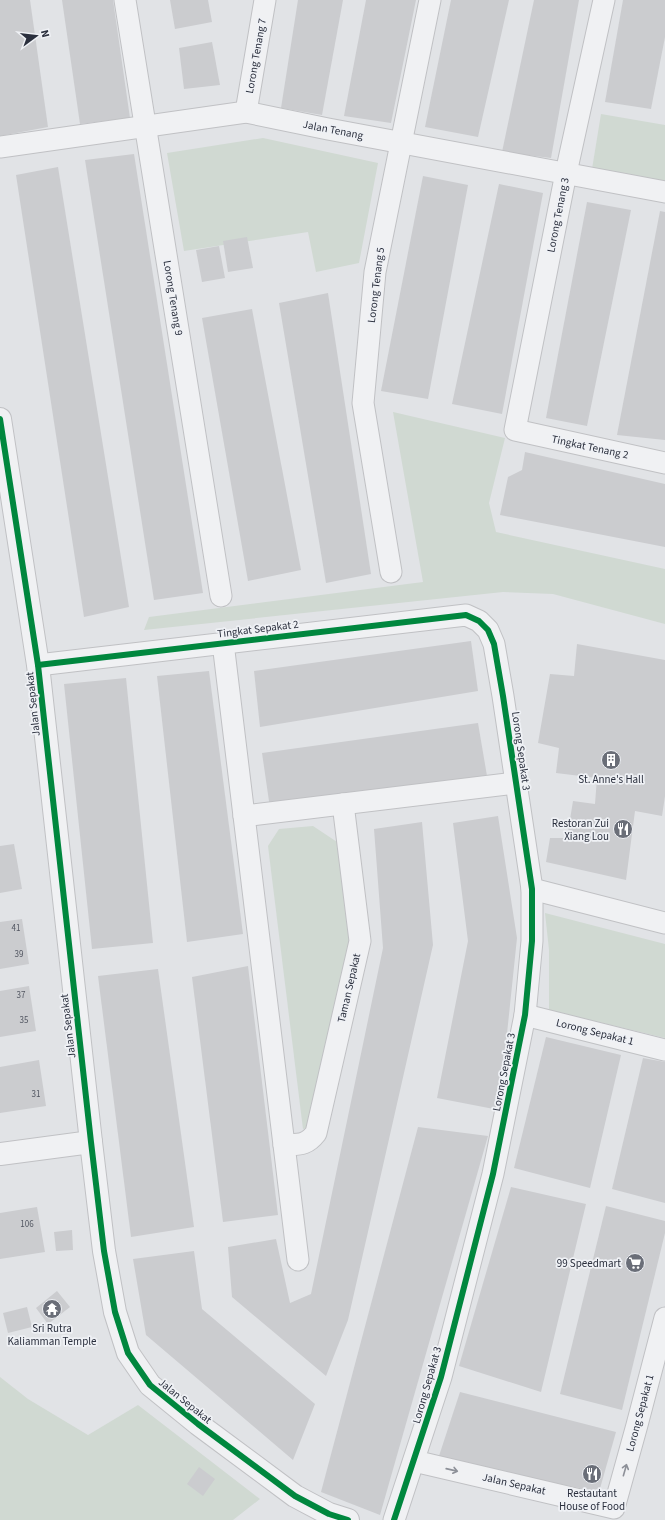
<svg xmlns="http://www.w3.org/2000/svg" width="665" height="1520" viewBox="0 0 665 1520" font-family="'Source Sans 3',sans-serif">
<rect width="100%" height="100%" fill="#e1e3e6"/>
<g fill="#d0d9d2">
<path d="M 601,114 L 665,125 L 665,182 L 592,169 Z"/>
<path d="M 263,138 L 378,163 L 359,263 L 316,272 L 308,232 L 184,251 L 167,153 Z"/>
<path d="M 393,412 L 505,438 L 489,503 L 496,532 L 665,569 L 665,624 L 553,594 L 503,592 L 144,630 L 149,617 L 423,582 Z"/>
<path d="M 313,826 L 337,842 L 351,941 L 312,1126 L 303,1129 L 268,846 L 279,829 Z"/>
<path d="M 545,913 L 665,944 L 665,1038 L 549,1010 L 549,950 Z"/>
<path d="M 0,1377 L 28,1399 L 88,1435 L 138,1405 L 260,1499 L 233,1520 L 0,1520 Z"/>
</g>
<g fill="#cbcccf">
<path d="M 0,0 L 30,0 L 48,127 L 0,136 Z"/>
<path d="M 62,0 L 113,0 L 130,118 L 80,124 Z"/>
<path d="M 170,0 L 208,0 L 212,22 L 175,29 Z"/>
<path d="M 298,0 L 343,0 L 322,115 L 281,108 Z"/>
<path d="M 366,0 L 416,0 L 391,123 L 344,116 Z"/>
<path d="M 451,0 L 509,0 L 478,137 L 425,127 Z"/>
<path d="M 534,0 L 579,0 L 551,158 L 502,152 Z"/>
<path d="M 623,0 L 665,0 L 665,37 L 651,109 L 605,102 Z"/>
<path d="M 212,42 L 220,85 L 184,89 L 179,48 Z"/>
<path d="M 134,154 L 203,593 L 154,600 L 85,160 Z"/>
<path d="M 58,167 L 129,607 L 84,617 L 16,175 Z"/>
<path d="M 423,176 L 468,185 L 428,399 L 381,391 Z"/>
<path d="M 499,184 L 543,193 L 502,414 L 452,404 Z"/>
<path d="M 587,202 L 631,210 L 587,426 L 546,418 Z"/>
<path d="M 660,211 L 665,212 L 665,440 L 617,435 Z"/>
<path d="M 247,237 L 253,268 L 228,272 L 223,241 Z"/>
<path d="M 219,246 L 225,278 L 202,282 L 196,250 Z"/>
<path d="M 328,293 L 371,574 L 326,583 L 279,303 Z"/>
<path d="M 252,309 L 301,570 L 248,581 L 202,318 Z"/>
<path d="M 525,452 L 665,484 L 665,547 L 500,515 L 508,477 L 522,470 Z"/>
<path d="M 471,641 L 478,691 L 260,727 L 254,671 Z"/>
<path d="M 577,644 L 665,660 L 665,796 L 662,816 L 635,811 L 626,880 L 546,862 L 550,838 L 567,838 L 573,801 L 595,804 L 597,778 L 556,773 L 559,748 L 538,743 L 550,674 L 574,676 Z"/>
<path d="M 209,671 L 243,934 L 187,942 L 157,676 Z"/>
<path d="M 126,678 L 153,943 L 92,949 L 64,684 Z"/>
<path d="M 478,723 L 487,776 L 270,808 L 262,753 Z"/>
<path d="M 498,816 L 517,938 L 499,1110 L 437,1098 L 468,941 L 453,823 Z"/>
<path d="M 422,822 L 433,945 L 348,1320 L 326,1376 L 232,1297 L 228,1247 L 276,1239 L 290,1303 L 311,1294 L 383,948 L 374,829 Z"/>
<path d="M 14,844 L 22,889 L 0,893 L 0,846 Z"/>
<path d="M 22,919 L 29,964 L 0,969 L 0,922 Z"/>
<path d="M 248,966 L 278,1215 L 223,1222 L 192,977 Z"/>
<path d="M 158,969 L 194,1227 L 131,1237 L 98,976 Z"/>
<path d="M 29,986 L 36,1031 L 0,1037 L 0,991 Z"/>
<path d="M 546,1037 L 621,1055 L 590,1188 L 514,1168 Z"/>
<path d="M 643,1058 L 665,1062 L 665,1203 L 612,1189 Z"/>
<path d="M 39,1060 L 46,1106 L 0,1113 L 0,1067 Z"/>
<path d="M 418,1127 L 488,1136 L 380,1515 L 321,1492 Z"/>
<path d="M 511,1187 L 586,1204 L 541,1392 L 459,1366 Z"/>
<path d="M 606,1206 L 665,1221 L 665,1233 L 622,1410 L 560,1394 Z"/>
<path d="M 37,1207 L 45,1252 L 0,1259 L 0,1213 Z"/>
<path d="M 72,1230 L 73,1250 L 56,1251 L 54,1232 Z"/>
<path d="M 194,1251 L 202,1309 L 315,1404 L 293,1460 L 146,1335 L 133,1259 Z"/>
<path d="M 57,1291 L 70,1307 L 48,1324 L 36,1308 Z"/>
<path d="M 27,1307 L 32,1327 L 8,1333 L 3,1313 Z"/>
<path d="M 460,1392 L 616,1432 L 599,1492 L 438,1459 Z"/>
<path d="M 199,1467 L 215,1479 L 203,1496 L 187,1484 Z"/>
</g>
<g fill="none" stroke-linecap="round" stroke-linejoin="round">
<defs>
<g id="minor">
<path d="M 125,0 L 221,596"/>
<path d="M 604,0 L 566,173 L 515,430 L 665,463"/>
<path d="M 246,112 L 265,0"/>
<path d="M 0,147 L 246,112 L 328,129 L 665,192"/>
<path d="M 391,572 L 363,403 L 375,272 L 430,0"/>
<path d="M 223,643 L 298,1260"/>
<path d="M 38,665 L 466,615 L 479,621 L 488,630 L 494,644 L 503,696 L 532,889 L 532,941 L 525,1015 L 493,1174 L 441,1377 L 394,1520"/>
<path d="M 244,816 L 515,783"/>
<path d="M 532,889 L 665,923"/>
<path d="M 525,1015 L 665,1050"/>
<path d="M 284,1145 C 299,1144 306,1146 316,1133 L 360,941 L 343,804"/>
<path d="M 414,1461 L 614,1508 L 637,1425 L 665,1318"/>
</g>
<g id="tertiary">
<path d="M 0,419 L 38,665 L 91,1142 L 104,1251 L 115,1312 L 128,1353 L 150,1385 L 198,1424 L 295,1496 L 329,1514 L 348,1520"/>
<path d="M 0,1154 L 91,1142"/>
</g>
</defs>
<use href="#minor" stroke="#c0c1c4" stroke-width="23"/>
<use href="#tertiary" stroke="#c0c1c4" stroke-width="24"/>
<use href="#minor" stroke="#f0f1f3" stroke-width="21"/>
<use href="#tertiary" stroke="#f0f1f3" stroke-width="22"/>
<defs>
<g id="cycleway">
<path d="M 0,419 L 38,665 L 91,1142 L 104,1251 L 115,1312 L 128,1353 L 150,1385 L 198,1424 L 295,1496 L 329,1514 L 348,1520"/>
<path d="M 38,665 L 466,615 L 479,621 L 488,630 L 494,644 L 503,696 L 532,889 L 532,941 L 525,1015 L 493,1174 L 441,1377 L 394,1520"/>
</g>
</defs>
<use href="#cycleway" stroke="#eff1f5" stroke-width="8"/>
<use href="#cycleway" stroke="#00873e" stroke-width="6"/>
</g>
<defs><path id="oneway-shaft" d="M-6 0H5M1.5-3L5.5 0L1.5 3" fill="none" stroke-width="1.6" stroke-linecap="round" stroke-linejoin="round"/></defs>
<g stroke="#8d9098">
<use href="#oneway-shaft" transform="translate(452 1470) rotate(13)"/>
<use href="#oneway-shaft" transform="translate(625 1470) rotate(-74)"/>
</g>
<defs>
<symbol id="building-disc" viewBox="-11 -11 22 22"><circle r="9.5" fill="#6a6e78" stroke="#eff1f5"/><path d="M-4-6H4V6H1V3H-1V6H-4ZM-2.5-4.3h1.7v1.8h-1.7ZM.8-4.3h1.7v1.8H.8ZM-2.5-1h1.7V.8h-1.7ZM.8-1h1.7V.8H.8Z" fill="#fff"/></symbol>
<symbol id="restaurant-disc" viewBox="-11 -11 22 22"><circle r="9.5" fill="#6a6e78" stroke="#eff1f5"/><path d="M-5-6h1v4h1v-4h1v4h1v-4h1v5L-1.5 .5V6h-2V.5L-5-1ZM5-6V6H3V1.5H1.5Q1.5-4 5-6Z" fill="#fff"/></symbol>
<symbol id="supermarket-disc" viewBox="-11 -11 22 22"><circle r="9.5" fill="#6a6e78" stroke="#eff1f5"/><path d="M-6-5.5h2.5l.6 2H6L4.5 2H-2.5L-4.4-4H-6ZM-1.5 3.2a1.3 1.3 0 1 0 .1 0ZM3 3.2a1.3 1.3 0 1 0 .1 0Z" fill="#fff"/></symbol>
<symbol id="temple-disc" viewBox="-11 -11 22 22"><circle r="9.5" fill="#6a6e78" stroke="#eff1f5"/><path d="M0-6L5-2H3V0L6.5 2.5H4V6H1.5V3h-3V6H-4V2.5H-6.5L-3 0V-2H-5Z" fill="#fff"/></symbol>
</defs>
<g fill-rule="evenodd">
<use href="#building-disc" x="600" y="749" width="22" height="22"/>
<use href="#restaurant-disc" x="612" y="818" width="22" height="22"/>
<use href="#supermarket-disc" x="624" y="1252" width="22" height="22"/>
<use href="#temple-disc" x="41" y="1298" width="22" height="22"/>
<use href="#restaurant-disc" x="581" y="1463" width="22" height="22"/>
</g>
<g text-anchor="middle" dominant-baseline="central" stroke-width="3.5" stroke-linejoin="round" paint-order="stroke">
<g font-size="9" fill="#535762">
<text x="16" y="928">41</text>
<text x="19" y="954">39</text>
<text x="21" y="995">37</text>
<text x="24" y="1020">35</text>
<text x="36" y="1094">31</text>
<text x="27" y="1224">106</text>
</g>
<g font-size="11" fill="#2a2f3d" stroke="#eff1f5">
<text transform="translate(256 56) rotate(-80)">Lorong Tenang 7</text>
<text transform="translate(333 130) rotate(11)">Jalan Tenang</text>
<text transform="translate(558 215) rotate(-79)">Lorong Tenang 3</text>
<text transform="translate(376 285) rotate(-83)">Lorong Tenang 5</text>
<text transform="translate(173 298) rotate(81)">Lorong Tenang 9</text>
<text transform="translate(590 447) rotate(12)">Tingkat Tenang 2</text>
<text transform="translate(258 629) rotate(-7)">Tingkat Sepakat 2</text>
<text transform="translate(33 704) rotate(-96)">Jalan Sepakat</text>
<text transform="translate(521 751) rotate(82)">Lorong Sepakat 3</text>
<text transform="translate(349 988) rotate(-77)">Taman Sepakat</text>
<text transform="translate(68 1026) rotate(-97)">Jalan Sepakat</text>
<text transform="translate(595 1032) rotate(14)">Lorong Sepakat 1</text>
<text transform="translate(504 1072) rotate(-79)">Lorong Sepakat 3</text>
<text transform="translate(427 1385) rotate(-74)">Lorong Sepakat 3</text>
<text transform="translate(185 1401) rotate(39)">Jalan Sepakat</text>
<text transform="translate(640 1413) rotate(-75)">Lorong Sepakat 1</text>
<text transform="translate(514 1484) rotate(13)">Jalan Sepakat</text>
</g>
<g font-size="11" fill="#2a2f3d" stroke="#eff1f5">
<text x="611" y="779">St. Anne's Hall</text>
<text x="609" y="823" text-anchor="end">Restoran Zui<tspan x="609" dy="13">Xiang Lou</tspan></text>
<text x="621" y="1263" text-anchor="end">99 Speedmart</text>
<text x="52" y="1328">Sri Rutra<tspan x="52" dy="13">Kaliamman Temple</tspan></text>
<text x="592" y="1493">Restautant<tspan x="592" dy="13">House of Food</tspan></text>
</g>
</g>
<g transform="translate(36 36) rotate(75)" stroke="#eff1f5" stroke-width="3" paint-order="stroke">
<path d="M0-3L7 15L0 10L-7 15Z" fill="#2a2f3d"/>
<text y="-6" font-size="11" font-weight="bold" text-anchor="middle" fill="#2a2f3d">N</text>
</g>
</svg>
